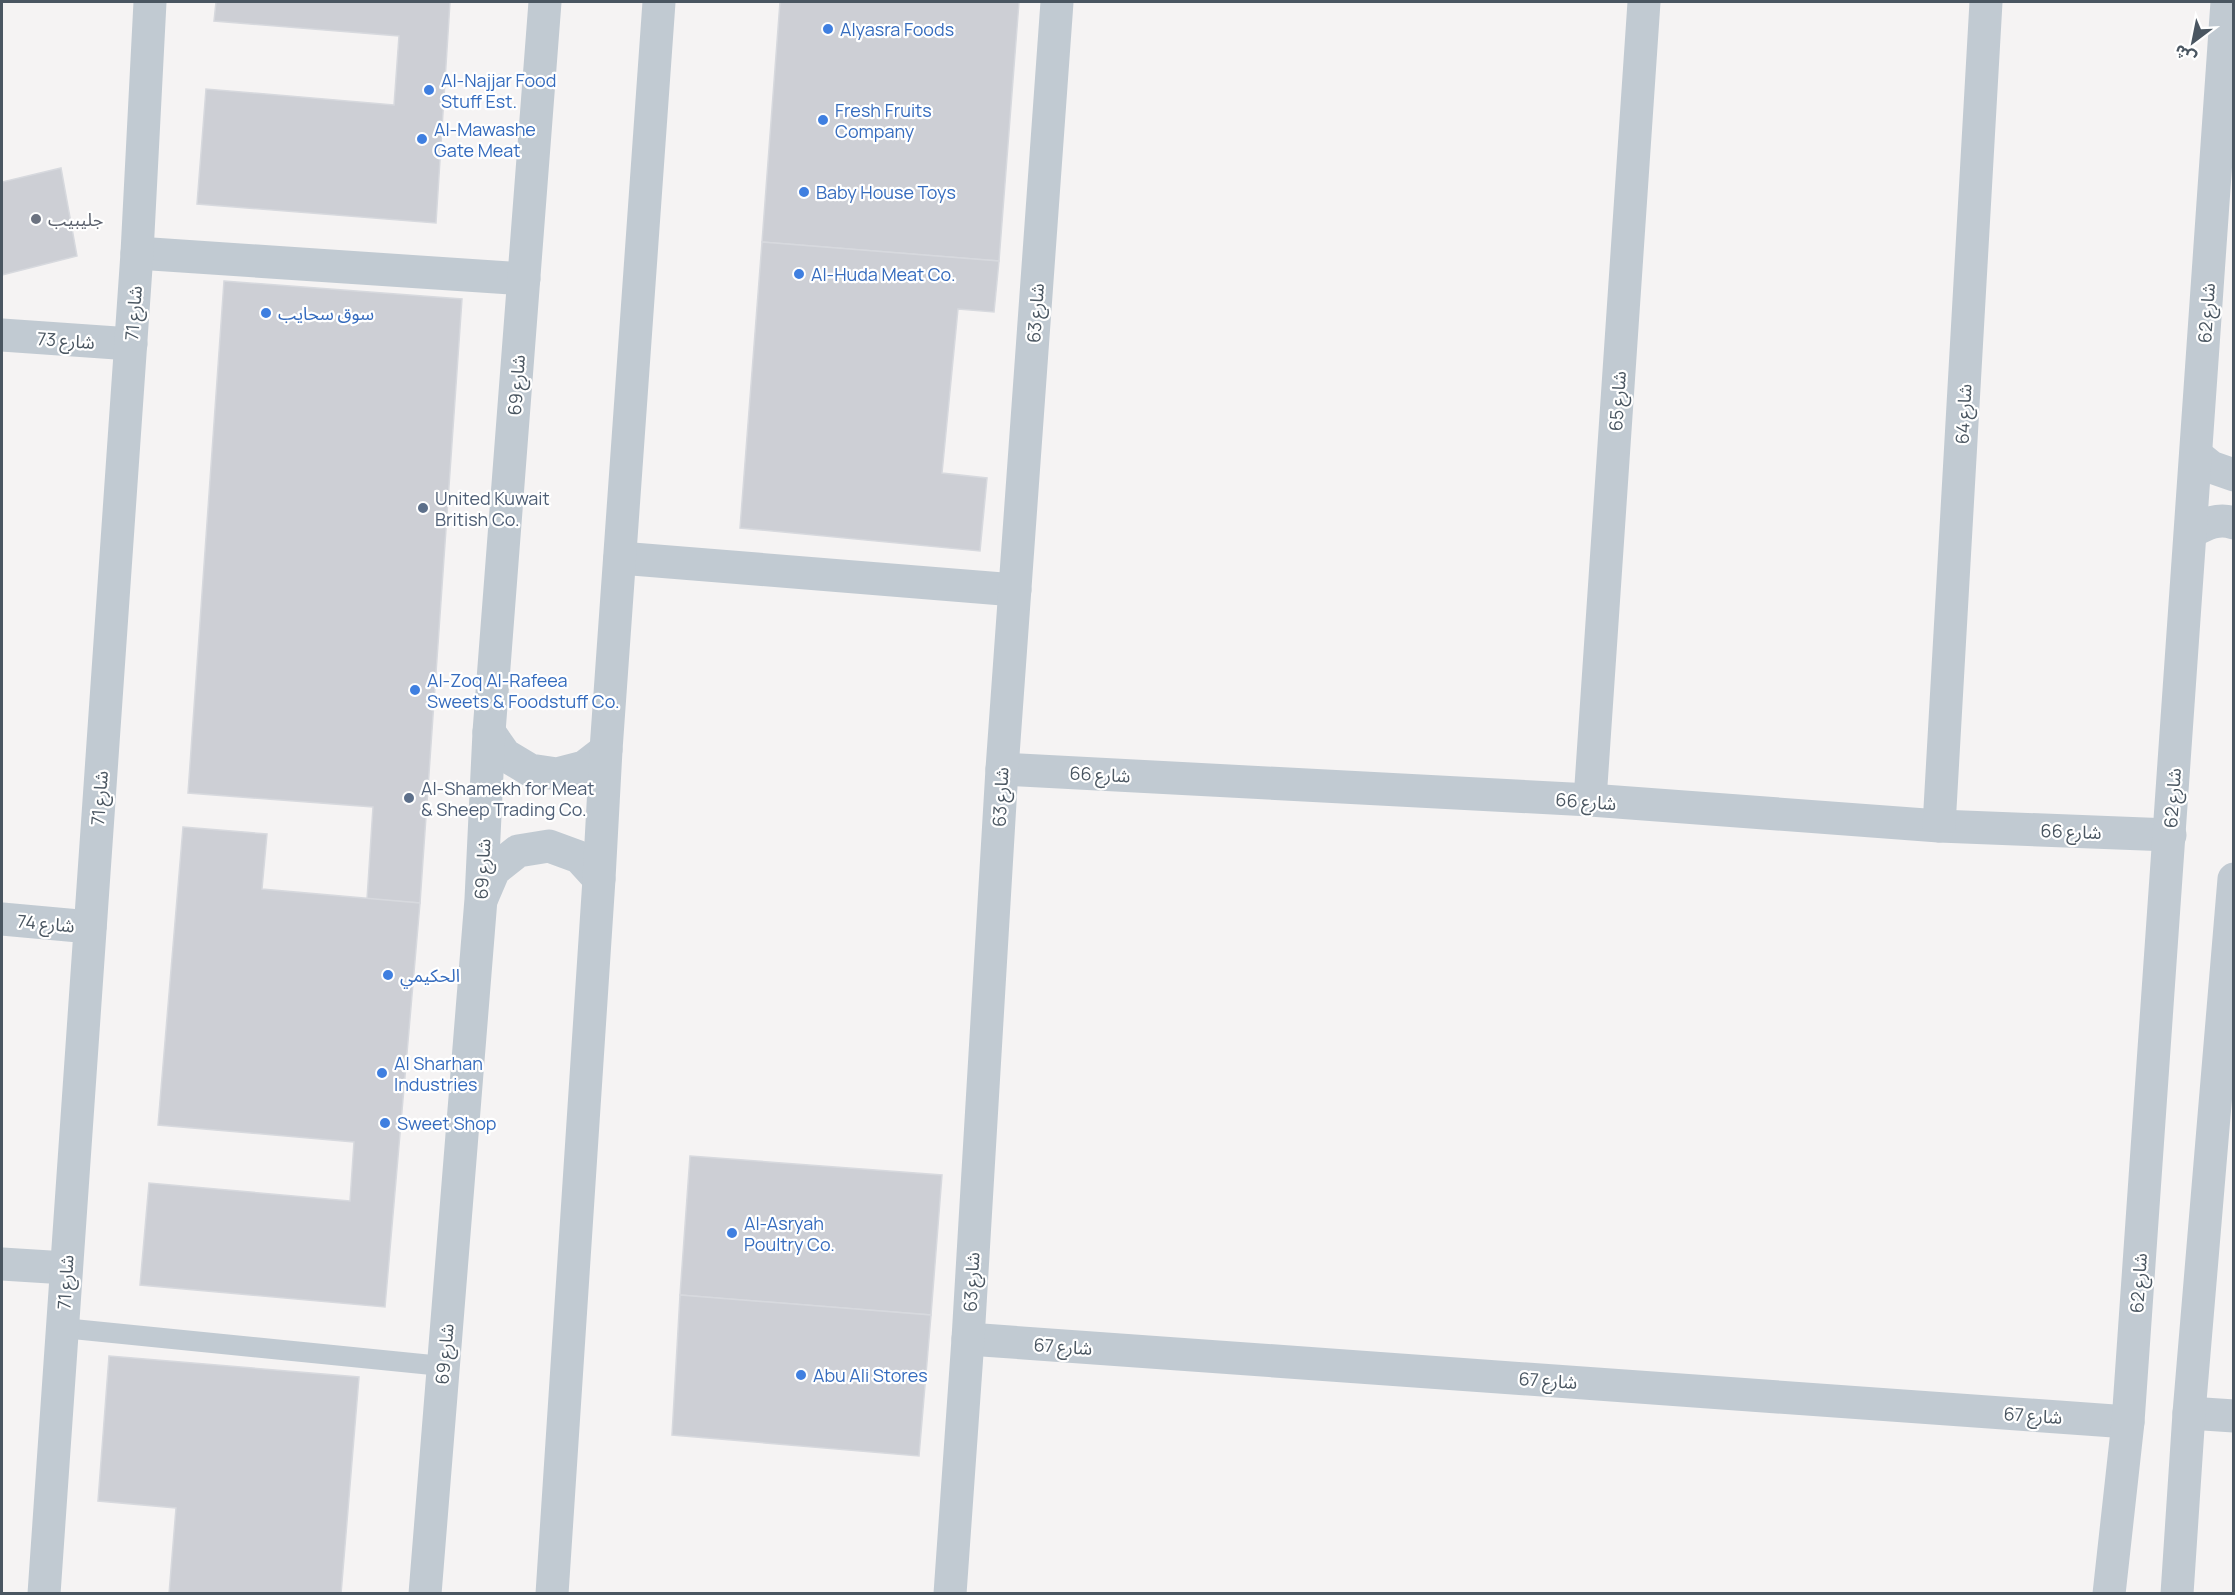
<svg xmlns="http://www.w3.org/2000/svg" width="2235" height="1595" viewBox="0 0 2235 1595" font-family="Manrope,'Noto Sans Arabic',sans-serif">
<rect width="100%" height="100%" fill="#f5f3f3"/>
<g fill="#cdcfd5" stroke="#d7d9de" stroke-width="1.5">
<path d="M 216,2 L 450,2 L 436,223 L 197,204 L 206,89 L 394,105 L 399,36 L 214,21 Z"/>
<path d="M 780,2 L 1019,2 L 999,261 L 762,242 Z"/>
<path d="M 61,168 L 77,256 L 2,275 L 2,182 Z"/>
<path d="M 762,242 L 999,261 L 994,312 L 958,309 L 942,473 L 987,478 L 980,551 L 740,528 Z"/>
<path d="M 224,281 L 462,299 L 420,903 L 367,899 L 373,807 L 188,793 Z"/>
<path d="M 183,827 L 267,834 L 262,889 L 420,903 L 385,1307 L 140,1285 L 149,1183 L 350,1201 L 354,1142 L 158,1125 Z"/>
<path d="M 690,1156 L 942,1175 L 931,1315 L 680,1295 Z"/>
<path d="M 680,1295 L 931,1315 L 919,1456 L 672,1435 Z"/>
<path d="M 109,1356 L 359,1377 L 341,1594 L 169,1594 L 176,1508 L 98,1501 Z"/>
</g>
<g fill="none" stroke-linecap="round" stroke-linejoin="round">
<path stroke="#c1cad2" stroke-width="20" d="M 63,1328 L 442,1366"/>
<g stroke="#c1cad2" stroke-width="33">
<path d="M 137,253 L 524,279"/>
<path d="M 2,335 L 131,344"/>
<path d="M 2196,455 L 2211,467 L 2234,475"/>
<path d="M 2191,532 C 2204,525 2218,517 2234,523"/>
<path d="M 620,558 L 1015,590"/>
<path d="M 1002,769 L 1590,800 L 1939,826 L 2170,835"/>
<path d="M 1590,800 L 1644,2"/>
<path d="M 1939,826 L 1986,2"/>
<path d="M 2,919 L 90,927"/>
<path d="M 2,1264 L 66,1268"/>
<path d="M 968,1339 L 2128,1422"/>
<path d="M 2189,1413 L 2234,1416"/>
<path d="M 44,1594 L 137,253 L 150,2"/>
<path d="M 950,1594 L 968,1339 L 1002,769 L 1057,2"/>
<path d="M 2109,1594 L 2128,1422 L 2227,2"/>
<path d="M 2177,1594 L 2189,1413 L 2234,879"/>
</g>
<g stroke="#c1cad2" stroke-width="33">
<path d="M 489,732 L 505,755 L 530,770 L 557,774 L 584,767 L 606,750"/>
<path d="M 482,898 L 494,870 L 518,851 L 549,846 L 579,857 L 599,879"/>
<path d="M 425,1594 L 481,899 L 489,732 L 545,2"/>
<path d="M 552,1594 L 599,879 L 606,750 L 659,2"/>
</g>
</g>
<g fill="#3f7fe0" stroke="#fff" stroke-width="2">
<circle cx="828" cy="29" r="6"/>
<circle cx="429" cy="90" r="6"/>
<circle cx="823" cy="120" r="6"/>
<circle cx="422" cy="139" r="6"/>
<circle cx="804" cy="192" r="6"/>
<circle cx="799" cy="274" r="6"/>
<circle cx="266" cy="313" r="6"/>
<circle cx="415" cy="690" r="6"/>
<circle cx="388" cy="975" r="6"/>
<circle cx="382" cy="1073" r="6"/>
<circle cx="385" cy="1123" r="6"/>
<circle cx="732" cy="1233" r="6"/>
<circle cx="801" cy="1375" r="6"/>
</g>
<circle fill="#6b7280" stroke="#fff" stroke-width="2" cx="36" cy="219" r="6"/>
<g fill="#5c6f8a" stroke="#fff" stroke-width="2">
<circle cx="423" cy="508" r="6"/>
<circle cx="409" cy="798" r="6"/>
</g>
<g text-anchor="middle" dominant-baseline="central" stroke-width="4.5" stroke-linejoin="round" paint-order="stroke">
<g font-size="18" fill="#366cbe" stroke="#fff" text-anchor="start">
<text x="840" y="29">Alyasra Foods</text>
<text x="441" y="80">Al-Najjar Food<tspan x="441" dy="21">Stuff Est.</tspan></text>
<text x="835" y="110">Fresh Fruits<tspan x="835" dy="21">Company</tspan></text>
<text x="434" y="129">Al-Mawashe<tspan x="434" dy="21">Gate Meat</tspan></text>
<text x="816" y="192">Baby House Toys</text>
<text x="811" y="274">Al-Huda Meat Co.</text>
<text x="278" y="313">سوق سحايب</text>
<text x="427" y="680">Al-Zoq Al-Rafeea<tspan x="427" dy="21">Sweets &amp; Foodstuff Co.</tspan></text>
<text x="400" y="975">الحكيمي</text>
<text x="394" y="1063">Al Sharhan<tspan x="394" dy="21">Industries</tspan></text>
<text x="397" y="1123">Sweet Shop</text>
<text x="744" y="1223">Al-Asryah<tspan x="744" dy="21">Poultry Co.</tspan></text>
<text x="813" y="1375">Abu Ali Stores</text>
</g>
<g font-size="18" fill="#5b616d" stroke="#fff" text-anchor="start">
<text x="48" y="219">جليبيب</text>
</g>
<g font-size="18" fill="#4a5661" stroke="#fff">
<text transform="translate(133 313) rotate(-86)">شارع 71</text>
<text transform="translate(1035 313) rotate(-86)">شارع 63</text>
<text transform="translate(2206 313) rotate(-86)">شارع 62</text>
<text transform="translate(66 340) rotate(4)">شارع 73</text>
<text transform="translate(516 385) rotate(-86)">شارع 69</text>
<text transform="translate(1617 401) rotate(-86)">شارع 65</text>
<text transform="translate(1963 414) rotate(-87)">شارع 64</text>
<text transform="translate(1100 774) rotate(3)">شارع 66</text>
<text transform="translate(1000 797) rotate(-87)">شارع 63</text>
<text transform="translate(99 798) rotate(-86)">شارع 71</text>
<text transform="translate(2172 798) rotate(-86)">شارع 62</text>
<text transform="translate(1586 801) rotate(4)">شارع 66</text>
<text transform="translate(2071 831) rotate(2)">شارع 66</text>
<text transform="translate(482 869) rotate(-87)">شارع 69</text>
<text transform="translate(46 923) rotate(5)">شارع 74</text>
<text transform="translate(65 1282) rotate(-87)">شارع 71</text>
<text transform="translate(971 1282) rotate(-87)">شارع 63</text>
<text transform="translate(2138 1283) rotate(-86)">شارع 62</text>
<text transform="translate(1063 1346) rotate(4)">شارع 67</text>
<text transform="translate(444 1354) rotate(-85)">شارع 69</text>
<text transform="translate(1548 1380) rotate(4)">شارع 67</text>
<text transform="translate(2033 1415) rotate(4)">شارع 67</text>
</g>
<g font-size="18" fill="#4e5e75" stroke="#fff" text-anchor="start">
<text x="435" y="498">United Kuwait<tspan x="435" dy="21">British Co.</tspan></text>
<text x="421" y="788">Al-Shamekh for Meat<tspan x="421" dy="21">&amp; Sheep Trading Co.</tspan></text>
</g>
</g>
<rect width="2235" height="1595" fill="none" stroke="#4a5661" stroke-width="6"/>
<g transform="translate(2193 42) rotate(212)" stroke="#ffffff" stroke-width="4.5" paint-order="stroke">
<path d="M0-4.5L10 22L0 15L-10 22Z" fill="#4a5661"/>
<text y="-9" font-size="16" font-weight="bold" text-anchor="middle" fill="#4a5661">ش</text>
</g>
</svg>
